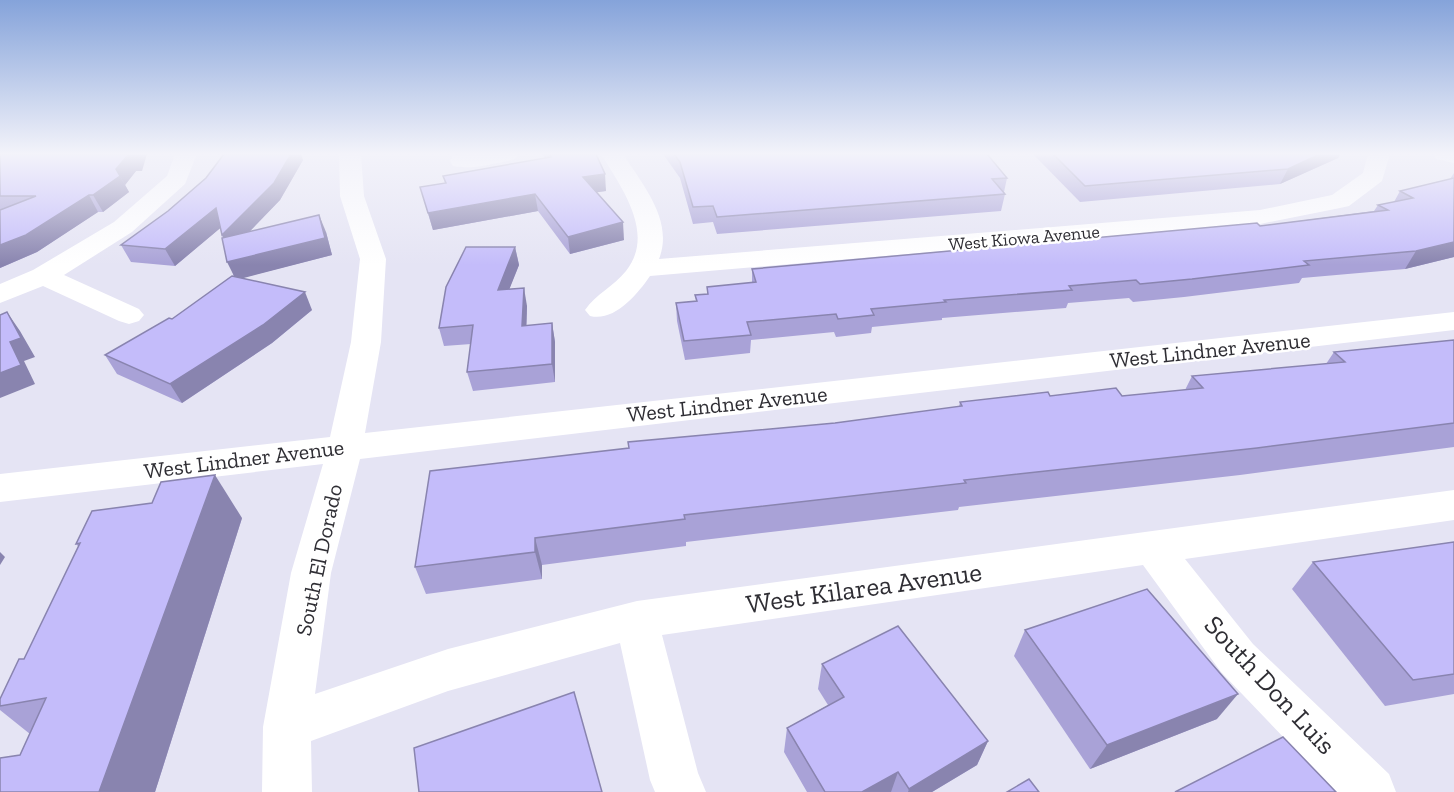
<svg xmlns="http://www.w3.org/2000/svg" width="1454" height="792" viewBox="0 0 1454 792" font-family="'Zilla Slab',serif">
<rect width="100%" height="100%" fill="#e5e4f4"/>
<g fill="none" stroke-linecap="round" stroke-linejoin="round">
<g fill="#fff" fill-rule="evenodd">
<path d="M 175,154 L 197,154 L 185,184 L 132,232 L 64,275 L 139,309 L 144,315 L 139,321 L 129,324 L 119,321 L 43,286 L 0,303 L 0,284 L 33,270 L 114,222 L 167,176 Z"/>
<path d="M 339,154 L 361,154 L 364,196 L 386,259 L 381,342 L 365,433 L 1454,312 L 1454,330 L 360,459 L 331,573 L 315,694 L 448,649 L 637,601 L 1454,490 L 1454,520 L 1185,559 L 1253,644 L 1389,774 L 1396,792 L 1336,792 L 1221,672 L 1143,565 L 662,635 L 698,773 L 706,792 L 655,792 L 650,780 L 620,643 L 448,691 L 311,741 L 312,792 L 262,792 L 263,727 L 291,573 L 323,464 L 0,502 L 0,474 L 330,437 L 351,342 L 360,259 L 340,196 Z"/>
<path d="M 460,154 L 518,154 L 515,159 C 497,163 471,170 453,166 L 450,161 L 453,156 Z"/>
<path d="M 601,154 L 623,154 C 643,185 674,221 659,259 L 1260,210 L 1332,195 L 1363,173 L 1368,154 L 1390,154 L 1382,181 L 1349,206 L 1340,208 L 1260,224 L 650,276 C 637,295 614,322 590,316 L 585,310 C 596,294 614,286 626,271 C 656,233 621,187 601,154 Z"/>
<path d="M 1433,154 L 1454,154 L 1454,163 L 1436,159 Z"/>
</g>
</g>
<g fill="#a9a2d7">
<path d="M 0,154 L 142,171 L 136,171 L 125,185 L 129,192 L 103,212 L 98,212 L 37,252 L 0,268 Z"/>
<path d="M 543,154 L 596,154 L 606,191 L 596,192 L 624,240 L 570,254 L 538,211 L 433,230 L 420,187 L 445,183 L 443,176 L 545,158 Z"/>
<path d="M 663,154 L 987,154 L 1007,178 L 1004,192 L 1005,194 L 1001,211 L 717,234 L 713,222 L 693,224 L 680,178 Z"/>
<path d="M 1033,154 L 1340,154 L 1338,158 L 1280,184 L 1080,202 Z"/>
<path d="M 303,160 L 280,200 L 249,232 L 326,232 L 332,255 L 241,278 L 312,310 L 272,343 L 182,403 L 117,374 L 105,355 L 172,319 L 234,277 L 220,228 L 175,266 L 131,262 L 121,245 Z"/>
<path d="M 1454,173 L 1454,257 L 1405,269 L 1302,278 L 1299,283 L 1184,297 L 1133,302 L 1129,298 L 1068,303 L 1066,308 L 942,318 L 942,320 L 872,327 L 871,333 L 836,337 L 834,332 L 751,340 L 750,353 L 685,360 L 677,321 L 676,303 L 696,301 L 695,295 L 707,294 L 707,287 L 752,283 L 752,269 L 1260,226 L 1374,211 L 1378,205 L 1394,202 L 1400,191 L 1450,179 Z"/>
<path d="M 515,247 L 519,265 L 509,289 L 527,306 L 526,326 L 552,323 L 555,342 L 555,382 L 473,391 L 467,372 L 471,344 L 444,346 L 439,328 Z"/>
<path d="M 1454,340 L 1454,447 L 1240,475 L 959,507 L 958,510 L 686,542 L 686,546 L 542,565 L 542,579 L 426,594 L 415,567 L 629,448 L 835,423 L 959,407 L 960,402 L 1050,396 L 1122,396 L 1185,390 L 1192,376 L 1326,364 L 1334,352 Z"/>
<path d="M 242,518 L 155,792 L 0,792 L 20,755 L 30,734 L 0,710 L 0,699 L 24,659 L 79,547 L 76,544 Z"/>
<path d="M 1454,542 L 1454,694 L 1385,706 L 1292,589 L 1313,562 Z"/>
<path d="M 1025,630 L 1217,719 L 1090,769 L 1014,656 Z"/>
<path d="M 822,664 L 988,741 L 977,765 L 932,792 L 807,792 L 784,752 L 787,728 L 828,705 L 818,689 Z"/>
</g>
<g fill="#8984af">
<path d="M 133,154 L 147,154 L 142,171 L 136,171 L 125,185 L 116,169 L 128,155 Z"/>
<path d="M 291,154 L 301,154 L 303,160 L 280,200 L 230,252 L 222,235 Z"/>
<path d="M 1320,154 L 1340,154 L 1338,158 L 1280,184 L 1288,169 Z"/>
<path d="M 605,174 L 606,191 L 585,194 L 583,177 Z"/>
<path d="M 120,176 L 129,192 L 103,212 L 93,195 Z"/>
<path d="M 535,194 L 538,211 L 433,230 L 428,213 Z"/>
<path d="M 89,195 L 98,212 L 37,252 L 0,268 L 0,245 Z"/>
<path d="M 216,208 L 224,225 L 175,266 L 165,249 Z"/>
<path d="M 319,215 L 326,232 L 332,255 L 236,280 L 227,262 Z"/>
<path d="M 623,222 L 624,240 L 570,254 L 568,237 Z"/>
<path d="M 1454,242 L 1454,257 L 1405,269 L 1416,251 Z"/>
<path d="M 515,247 L 519,265 L 502,308 L 498,290 Z"/>
<path d="M 524,288 L 527,306 L 526,344 L 522,326 Z"/>
<path d="M 305,292 L 312,310 L 272,343 L 182,403 L 170,384 Z"/>
<path d="M 7,312 L 20,331 L 35,357 L 24,361 L 35,384 L 0,398 L 0,373 Z"/>
<path d="M 552,323 L 555,342 L 555,382 L 552,364 Z"/>
<path d="M 215,475 L 242,518 L 155,792 L 99,792 Z"/>
<path d="M 535,538 L 542,565 L 542,579 L 535,552 Z"/>
<path d="M 0,552 L 5,557 L 0,565 Z"/>
<path d="M 1238,694 L 1217,719 L 1090,769 L 1107,745 Z"/>
<path d="M 988,741 L 977,765 L 932,792 L 908,792 L 909,789 Z"/>
<path d="M 898,772 L 891,792 L 862,792 Z"/>
</g>
<g fill="#c4bcfa" stroke="#8984af" stroke-width="1.5">
<path d="M 0,154 L 133,154 L 128,155 L 116,169 L 120,176 L 93,195 L 89,195 L 26,235 L 0,245 L 0,210 L 36,196 L 0,196 Z"/>
<path d="M 224,154 L 291,154 L 274,183 L 222,235 L 216,208 L 165,249 L 121,245 L 168,211 L 206,178 Z"/>
<path d="M 550,154 L 596,154 L 605,174 L 583,177 L 623,222 L 568,237 L 535,194 L 428,213 L 420,187 L 446,183 L 443,176 L 551,157 Z"/>
<path d="M 674,154 L 987,154 L 1007,178 L 992,179 L 1005,194 L 717,217 L 713,206 L 693,207 L 680,162 Z"/>
<path d="M 1053,154 L 1320,154 L 1288,169 L 1085,186 Z"/>
<path d="M 1454,178 L 1454,242 L 1416,251 L 1304,261 L 1309,265 L 1192,279 L 1140,284 L 1136,280 L 1069,286 L 1072,290 L 944,300 L 946,302 L 871,309 L 874,315 L 838,319 L 836,314 L 747,322 L 751,335 L 684,341 L 676,303 L 697,301 L 695,295 L 708,294 L 707,287 L 756,282 L 752,269 L 1257,223 L 1260,226 L 1388,210 L 1378,205 L 1413,198 L 1400,191 Z"/>
<path d="M 319,215 L 325,238 L 227,262 L 222,238 Z"/>
<path d="M 466,247 L 515,247 L 498,290 L 524,288 L 522,326 L 552,323 L 552,364 L 467,372 L 473,325 L 439,328 L 446,287 Z"/>
<path d="M 232,276 L 305,292 L 263,325 L 170,384 L 105,355 L 169,318 L 172,319 Z"/>
<path d="M 7,312 L 21,338 L 10,342 L 21,365 L 0,373 L 0,315 Z"/>
<path d="M 1454,340 L 1454,423 L 1257,448 L 964,480 L 966,483 L 684,515 L 685,519 L 535,538 L 535,552 L 415,567 L 430,471 L 629,448 L 628,442 L 835,423 L 962,406 L 960,402 L 1048,392 L 1050,396 L 1116,388 L 1122,396 L 1203,388 L 1192,376 L 1345,362 L 1334,352 Z"/>
<path d="M 215,475 L 99,792 L 0,792 L 0,758 L 20,755 L 46,698 L 0,706 L 0,699 L 19,659 L 24,659 L 80,543 L 76,544 L 92,511 L 152,503 L 161,482 Z"/>
<path d="M 1454,542 L 1454,674 L 1413,680 L 1313,562 Z"/>
<path d="M 1147,589 L 1238,694 L 1107,745 L 1025,630 Z"/>
<path d="M 898,626 L 988,741 L 909,789 L 898,772 L 862,792 L 825,792 L 787,728 L 844,697 L 822,664 Z"/>
<path d="M 574,692 L 602,792 L 419,792 L 414,748 Z"/>
<path d="M 1283,737 L 1336,792 L 1175,792 Z"/>
<path d="M 1029,779 L 1039,792 L 1007,792 Z"/>
</g>
<linearGradient id="sky" x2="0" y2="1"><stop stop-color="#85a3da"/><stop offset="0.58" stop-color="#f3f3fa"/><stop offset="1" stop-color="#f3f3fa" stop-opacity="0"/></linearGradient>
<rect width="1454" height="265" fill="url(#sky)"/>
<g text-anchor="middle" dominant-baseline="central" stroke-width="5" stroke-linejoin="round" paint-order="stroke">
<g font-size="18" fill="#2f2e34" stroke="#fff">
<text transform="translate(1024 238) rotate(-5)">West Kiowa Avenue</text>
</g>
<g font-size="22" fill="#2f2e34" stroke="#fff">
<text transform="translate(1210 350) rotate(-6)">West Lindner Avenue</text>
<text transform="translate(727 404) rotate(-6)">West Lindner Avenue</text>
<text transform="translate(244 459) rotate(-7)">West Lindner Avenue</text>
<text transform="translate(319 560) rotate(-78)">South El Dorado</text>
</g>
<g font-size="27" fill="#2f2e34" stroke="#fff">
<text transform="translate(864 588) rotate(-8)">West Kilarea Avenue</text>
<text transform="translate(1270 685) rotate(47)">South Don Luis</text>
</g>
</g>
</svg>
